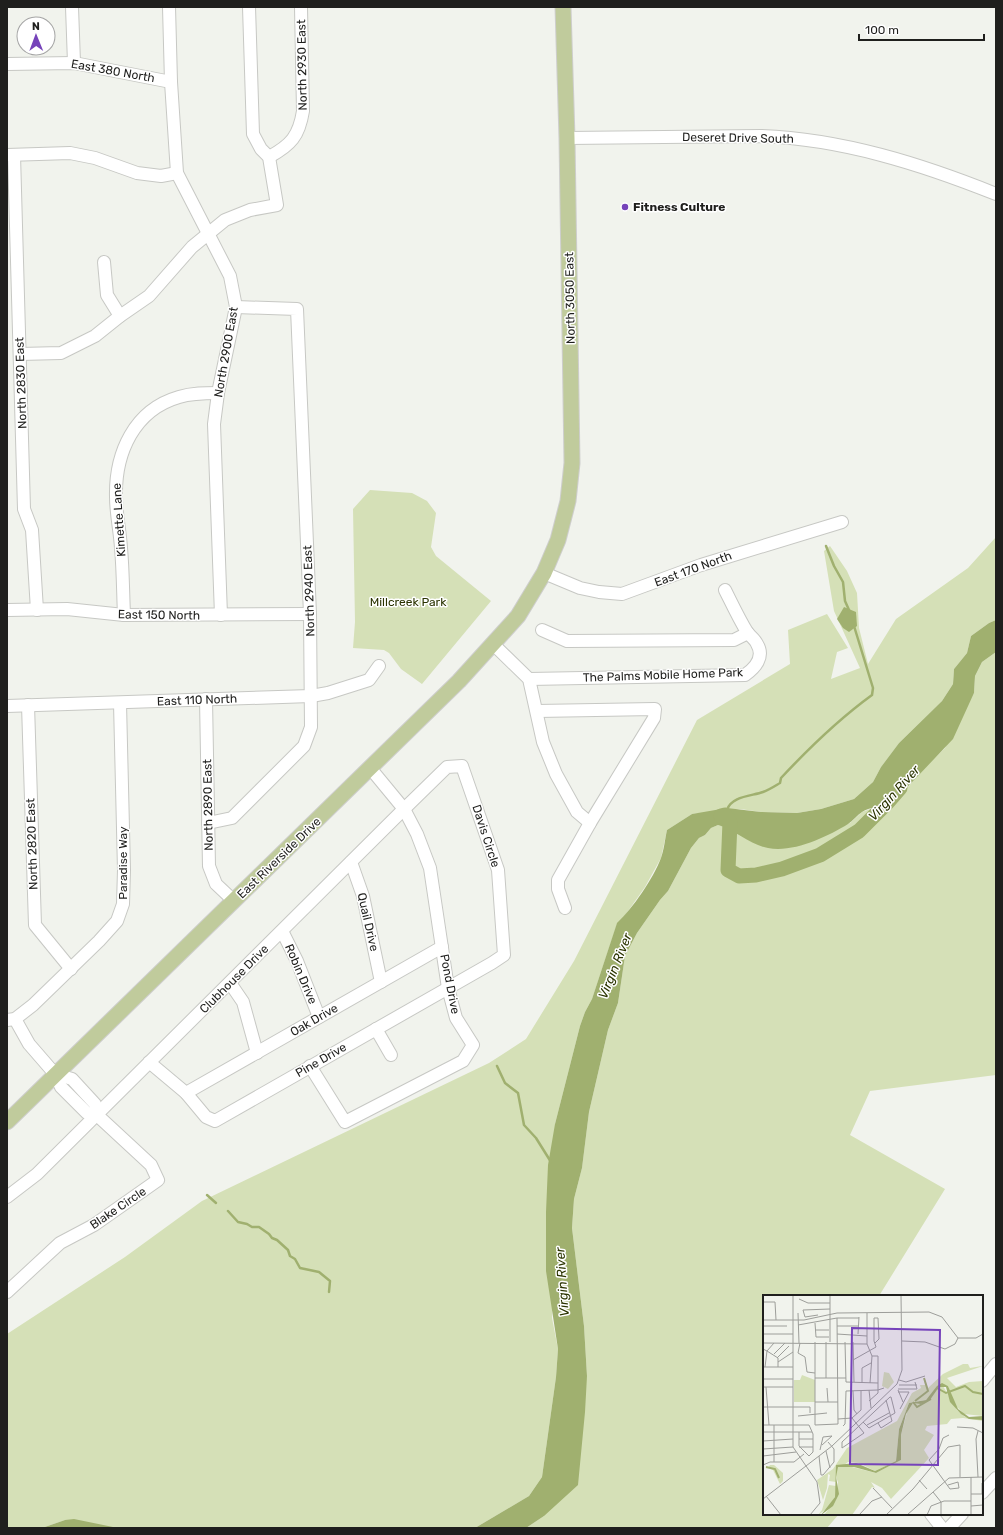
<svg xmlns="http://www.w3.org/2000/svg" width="1003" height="1535" viewBox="0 0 1003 1535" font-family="Rubik,sans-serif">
<rect width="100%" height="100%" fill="#f1f3ed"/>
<g fill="#d5e0b7">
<path d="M 370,490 L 412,493 L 427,501 L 436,513 L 431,547 L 436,556 L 491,601 L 422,684 L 401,669 L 389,653 L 384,650 L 353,648 L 355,622 L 353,509 Z"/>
<path d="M 996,537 L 996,620 L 989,623 L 971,636 L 967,653 L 954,669 L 953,684 L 942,701 L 899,743 L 881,767 L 873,782 L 854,799 L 821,809 L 797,813 L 761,812 L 740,809 L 692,814 L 667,830 L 661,858 L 645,887 L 626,914 L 617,924 L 592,999 L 585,1012 L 580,1026 L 555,1124 L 552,1318 L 558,1349 L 556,1377 L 542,1477 L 529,1496 L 475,1528 L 115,1528 L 65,1520 L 42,1528 L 7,1527 L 7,1334 L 125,1257 L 202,1201 L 489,1063 L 526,1039 L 574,961 L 697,720 L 790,664 L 788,630 L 827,614 L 848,648 L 837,652 L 831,679 L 860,668 L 834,611 L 824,551 L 830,546 L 847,571 L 857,593 L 859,628 L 868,664 L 896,619 L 968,568 Z"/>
<path d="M 996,652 L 996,1075 L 870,1091 L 850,1135 L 945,1189 L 879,1296 L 764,1296 L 764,1514 L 839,1514 L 827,1528 L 526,1528 L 544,1516 L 587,1376 L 584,1326 L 572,1228 L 574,1199 L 582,1168 L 589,1112 L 608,1030 L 618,1003 L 625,956 L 637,933 L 660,900 L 668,891 L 691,848 L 699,838 L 705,835 L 711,828 L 718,825 L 729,828 L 752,842 L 850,823 L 862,812 L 873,808 L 909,786 L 926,766 L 945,748 L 974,693 L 975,676 L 982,662 Z"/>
</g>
<g fill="#a0b06f">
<path d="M 844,607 L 856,612 L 857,626 L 849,632 L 843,628 L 837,619 Z"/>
<path d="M 996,620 L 996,652 L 982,662 L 975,676 L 974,693 L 953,739 L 899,796 C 895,798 892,801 888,803 C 880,807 870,807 862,812 C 857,815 853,821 848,824 C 827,837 793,853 768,848 C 750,845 736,830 718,825 L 711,828 L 705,835 L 699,838 L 691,848 L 668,891 L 660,900 L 637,933 L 625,956 L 618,1003 L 608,1030 L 589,1112 L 582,1168 L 574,1199 L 572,1228 L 584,1326 L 587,1376 L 585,1412 L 578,1485 L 544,1516 L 526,1528 L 475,1528 L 529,1496 L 542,1477 L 556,1377 L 558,1349 L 546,1271 L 546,1212 L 548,1165 L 555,1124 L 580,1026 L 585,1012 L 592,999 L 617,923 C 633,908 653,879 661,858 C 664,850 665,839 667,830 L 692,814 L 727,808 L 761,812 L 797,813 L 821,809 L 854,799 L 873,782 L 881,767 L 899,743 L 942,701 L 953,684 L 954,669 L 967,653 L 971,636 L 989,623 Z"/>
<path d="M 74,1519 L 113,1527 L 115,1528 L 42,1528 L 65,1520 Z"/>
</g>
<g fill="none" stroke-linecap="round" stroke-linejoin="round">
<g stroke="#a0b06f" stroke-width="2.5">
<path d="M 826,546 L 834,566 L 843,582 L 845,601 L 849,610"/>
<path d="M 727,810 C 731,796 752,796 763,792 C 769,790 775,786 780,783 L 781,778 C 809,748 839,719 872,695 L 873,688 L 854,626"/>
<path d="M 497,1066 L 505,1083 L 518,1093 L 524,1125 L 536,1138 L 551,1162"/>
<path d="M 207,1195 L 216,1203"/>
<path d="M 228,1211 L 238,1222 L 247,1224 L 252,1227 L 259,1227 L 269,1234 L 272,1238 L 277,1240 L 288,1250 L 290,1256 L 295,1259 L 300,1268 L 319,1272 L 330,1281 L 329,1292"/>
</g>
<path stroke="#a0b06f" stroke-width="15" d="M 721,816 L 725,815 L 730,822 L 728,870 L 739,876 L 756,875 L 782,869 L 820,855 L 859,831 L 887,803 L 900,788"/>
<defs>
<g id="minor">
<path d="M 72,7 L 74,63"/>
<path d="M 169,7 L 171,82 L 177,173 L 230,276 L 236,307 L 218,393 L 214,424 L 221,615"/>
<path d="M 7,64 L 74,63 L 171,82"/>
<path d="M 567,138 L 761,136 C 842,139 921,164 996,194"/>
<path d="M 7,155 L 70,153 L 95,158 L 137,173 L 161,176 L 177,173"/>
<path d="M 14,155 L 24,509 L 32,530 L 37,610"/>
<path d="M 269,157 C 291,145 299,136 303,111 L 301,7"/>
<path d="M 104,262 L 107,295 L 120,316"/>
<path d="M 20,354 L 61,353 L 95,336 L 120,316 L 149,296 L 192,247 L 225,220 L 250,210 L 277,205 L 269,157 L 261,149 L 253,134 L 249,7"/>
<path d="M 544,573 L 580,588 L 599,592 L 622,594 L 701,565 L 842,522"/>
<path d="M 7,610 L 67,609 L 124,615 L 310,614"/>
<path d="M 124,615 C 123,593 123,570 121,548 C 120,531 116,514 116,497 C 115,453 134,410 179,397 C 192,393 205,393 218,393"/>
<path d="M 542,630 L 567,641 L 734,640 L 748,633"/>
<path d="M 493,644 L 529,679 L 543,742 L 556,774 L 577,812 L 590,823"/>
<path d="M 529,679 L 745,675 C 755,668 765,657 757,644 C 755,639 750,636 747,632 C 739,619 732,604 725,590"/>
<path d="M 206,699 L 209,866 L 216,884 L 234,901"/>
<path d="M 28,705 L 35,925 L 71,969"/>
<path d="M 7,706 L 311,696 L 328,693 L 369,680 L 379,666"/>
<path d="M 537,711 L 655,709 L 654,718 L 590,823 L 558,880 L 558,889 L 565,908"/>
<path d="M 208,823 L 232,818 L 304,746 L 311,727 L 310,614 L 297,309 L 236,307"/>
<path d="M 351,862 L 363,896 L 381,982"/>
<path d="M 282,931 L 297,961 L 319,1017"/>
<path d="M 230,983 L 243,1002 L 257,1053"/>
<path d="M 7,1020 L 15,1019 L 33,1005 L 99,941 L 117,921 L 123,904 L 124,870 L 120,703"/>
<path d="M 376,1029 L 391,1055"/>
<path d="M 310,1066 L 345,1122 L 463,1061 L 473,1045 L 456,1018 L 448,988 L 430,868 L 417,834 L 404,809 L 371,769"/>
<path d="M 55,1074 L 72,1079 L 95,1104 L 97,1115"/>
<path d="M 186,1093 L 442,947"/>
<path d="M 7,1197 L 37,1174 L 404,809 L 447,767 L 462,766 L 498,870 L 504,955 L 492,963 L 215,1121 L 206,1117 L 186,1093 L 149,1062"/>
<path d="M 7,1292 L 60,1243 L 94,1225 L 158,1180 L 151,1165 L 97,1115 L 87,1113 L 61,1087 L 55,1074 L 29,1044 L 15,1019"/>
<path d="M 982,1381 L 996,1364"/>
<path d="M 982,1493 L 996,1478"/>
<path d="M 931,1514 L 942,1528"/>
<path d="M 949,1528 L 962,1514"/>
</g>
<path id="major" d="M 7,1122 L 459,681 L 518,616 L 544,573 L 558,540 L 568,501 L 572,463 L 567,138 L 563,7"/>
</defs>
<use href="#minor" stroke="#c7c8c4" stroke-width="14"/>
<use href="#major" stroke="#cececd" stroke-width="17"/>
<use href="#minor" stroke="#fff" stroke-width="12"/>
<use href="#major" stroke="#c0cb9c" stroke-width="15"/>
</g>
<circle fill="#7643ba" stroke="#fff" stroke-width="1.5" cx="625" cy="207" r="4"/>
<g text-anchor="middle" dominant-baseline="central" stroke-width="3" stroke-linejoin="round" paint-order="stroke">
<g font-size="12" fill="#1f1f1d" stroke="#fff">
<text transform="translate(302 65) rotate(-91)">North 2930 East</text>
<text transform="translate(113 71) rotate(10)">East 380 North</text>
<text transform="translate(738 138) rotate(1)">Deseret Drive South</text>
<text transform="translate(570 298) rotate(-91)">North 3050 East</text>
<text transform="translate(226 352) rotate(-80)">North 2900 East</text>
<text transform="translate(21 383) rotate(-92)">North 2830 East</text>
<text transform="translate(119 520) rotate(-94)">Kimette Lane</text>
<text transform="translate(693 569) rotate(-20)">East 170 North</text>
<text transform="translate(309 591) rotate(-92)">North 2940 East</text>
<text transform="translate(159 615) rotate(1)">East 150 North</text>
<text transform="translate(663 675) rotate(-2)">The Palms Mobile Home Park</text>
<text transform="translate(197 700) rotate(-2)">East 110 North</text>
<text transform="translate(208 805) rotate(-91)">North 2890 East</text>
<text transform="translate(486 836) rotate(72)">Davis Circle</text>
<text transform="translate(32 844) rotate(-92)">North 2820 East</text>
<text transform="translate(279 858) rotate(-44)">East Riverside Drive</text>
<text transform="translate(123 863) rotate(-90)">Paradise Way</text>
<text transform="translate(368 922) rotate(77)">Quail Drive</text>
<text transform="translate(301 974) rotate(67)">Robin Drive</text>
<text transform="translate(234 979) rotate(-45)">Clubhouse Drive</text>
<text transform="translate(450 984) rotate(79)">Pond Drive</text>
<text transform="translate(314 1020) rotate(-30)">Oak Drive</text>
<text transform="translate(321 1060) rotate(-30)">Pine Drive</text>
<text transform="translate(118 1208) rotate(-34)">Blake Circle</text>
</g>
<g font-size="12" font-weight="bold" fill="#1f1f1d" stroke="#fff" text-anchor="start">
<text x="633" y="207">Fitness Culture</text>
</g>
<g font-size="12" fill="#2a3300" stroke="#fff">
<text x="408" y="602">Millcreek Park</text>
</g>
<g font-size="13" font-style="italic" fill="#2b3401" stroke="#fff">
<text transform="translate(894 793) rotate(-48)">Virgin River</text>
<text transform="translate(615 966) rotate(-68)">Virgin River</text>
<text transform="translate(562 1282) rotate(-94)">Virgin River</text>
</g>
</g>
<g transform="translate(763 1295)">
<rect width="220" height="220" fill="#f1f3ed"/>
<path d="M 220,64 L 220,71 L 184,83 L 193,92 L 206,87 L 220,86 L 220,121 L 201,119 L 191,109 L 185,91 L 179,89 L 173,93 L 163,105 L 146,108 L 136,134 L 133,166 L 112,176 L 96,168 L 85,167 L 81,170 L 113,178 L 138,165 L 138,140 L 144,117 L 150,108 L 167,105 L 175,93 L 180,91 L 194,115 L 202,122 L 219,124 L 220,126 L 200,123 L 188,124 L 184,129 L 164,131 L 162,135 L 171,140 L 161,155 L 166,163 L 128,204 L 119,193 L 108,187 L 112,193 L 109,192 L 89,220 L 61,220 L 73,205 L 75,187 L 73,182 L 73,187 L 66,186 L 67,180 L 65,179 L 64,193 L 60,205 L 54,185 L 70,174 L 84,153 L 134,126 L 149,98 L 158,93 L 157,90 L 162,90 L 161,83 L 165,93 L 180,79 L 200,69 L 205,69 L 207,73 L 219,71 ZM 121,77 L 126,78 L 131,87 L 125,94 L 119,91 ZM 39,80 L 52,85 L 52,107 L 31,107 L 31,85 L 37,85 ZM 7,170 L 11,170 L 20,178 L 20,186 L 17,189 L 10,175 L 5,173 ZM 66,190 L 73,191 L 72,202 L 66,212 L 55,220 L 59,215 Z" fill="#d5e0b7"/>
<path d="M 179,88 L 185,91 L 195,114 L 206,122 L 220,121 L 220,125 L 206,124 L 198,119 L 187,107 L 183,92 L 176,92 L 167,105 L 158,109 L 150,108 L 143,119 L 138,140 L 138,165 L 113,178 L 91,172 L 75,172 L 73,182 L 76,199 L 70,211 L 58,220 L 72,202 L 73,170 L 93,168 L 112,176 L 133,166 L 136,134 L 146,108 L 163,105 L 174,91 Z" fill="#a0b06f"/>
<path fill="none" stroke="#a0b06f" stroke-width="2" d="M 174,93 L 183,98 L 202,91 L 210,97 L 220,99M 152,106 L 165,96 L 161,83M 150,107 L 154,112 L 168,104M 3,172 L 12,174 L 16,183"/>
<path fill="none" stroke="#9d9e9a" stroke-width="1" d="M 30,0 L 30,152 L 54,187 L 57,208 L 47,220M 36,4 L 45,8 L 67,8M 0,7 L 12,7 L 13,25M 35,18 L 36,48M 104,18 L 104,49 L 109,61 L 107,88M 55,20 L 42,22 L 40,15 L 67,14M 0,25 L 41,25 L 74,18 L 166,17 L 179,22 L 195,43M 52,28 L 53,42 L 66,42M 35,30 L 74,23 L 96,23M 0,31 L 24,31M 74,31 L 95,31M 53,35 L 66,35M 0,39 L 30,39M 74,39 L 104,41M 95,39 L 96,22M 195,43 L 213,43 L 220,39M 139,46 L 162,47 L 182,54 L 192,49 L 195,43M 52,47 L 52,130 L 75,129 L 74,23M 63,47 L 63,83M 67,47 L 67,0M 82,47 L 83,87 L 115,88M 90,47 L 91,87M 0,48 L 104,49M 37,48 L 35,58 L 42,62 L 44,77 L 52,78M 0,54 L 4,56 L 11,48M 11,59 L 22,48M 14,63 L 26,51M 90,65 L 113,52 L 111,46 L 111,23 L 115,23 L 116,44 L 112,48M 15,67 L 30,57M 0,72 L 30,72M 2,72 L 4,56 L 15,63 L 15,72M 52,83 L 83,83M 0,84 L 30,84M 136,85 L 143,87 L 162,81M 99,88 L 99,73 L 108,68M 136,90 L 154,90M 0,92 L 30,92M 3,92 L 6,130M 64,93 L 65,107M 135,94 L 154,94 L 152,87M 106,95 L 108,113M 135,95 L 140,107M 90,96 L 91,115 L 94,119M 135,97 L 146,97 L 137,114M 106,106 L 115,98 L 115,61 L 109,61M 52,107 L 75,107M 0,112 L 47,112 L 47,118M 35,121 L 64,118M 75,124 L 89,123 L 98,115 L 98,96M 115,128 L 118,133 L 129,126 L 123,105M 0,130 L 46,130 L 50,139 L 50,157 L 46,161 L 36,151 L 36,137M 11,130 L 11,167M 104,130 L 126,118M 80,131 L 82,129 L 83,96 L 115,95 L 121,93M 194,132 L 210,133 L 220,138M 215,136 L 213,144 L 215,182M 0,137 L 49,137M 36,144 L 50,144M 0,146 L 30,144M 197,150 L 197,182M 36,152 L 50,152M 79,153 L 79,147 L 127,102 L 128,102 L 132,118 L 106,133 L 100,127M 79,153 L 101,138 L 89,123M 0,154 L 30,152M 57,155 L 60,142 L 69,141 L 59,150M 63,156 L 67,173M 0,161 L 33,157M 56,161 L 58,180 L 60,180 L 71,167 L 71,154 L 65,147M 0,170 L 7,167 L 31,167 L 41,159M 208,182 L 208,220M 156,185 L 164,194M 185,190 L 195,187 L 196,193 L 187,194 L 166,165 L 176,154 L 180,143 L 186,140M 110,193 L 129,213M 170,197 L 178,207 L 178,220M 208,199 L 219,199 L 219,188M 3,201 L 18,220M 0,204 L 69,151 L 134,89 L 139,75 L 138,0M 208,211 L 220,210M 96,220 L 109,206 L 119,202M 123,220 L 150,194 L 185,152 L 197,150M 144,220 L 186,183 L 220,182M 164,220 L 168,211 L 181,206 L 208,206"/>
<path fill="#7643ba" fill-opacity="0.15" stroke="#7643ba" stroke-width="2" d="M 89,33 L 177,35 L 175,170 L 87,169 Z"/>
<rect width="220" height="220" fill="none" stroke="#1f1f1d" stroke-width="2"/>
</g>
<rect width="1003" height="1535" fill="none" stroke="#1f1f1d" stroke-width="16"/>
<g transform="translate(36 36) rotate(359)"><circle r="19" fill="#ffffff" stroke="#a5a5a5"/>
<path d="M0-3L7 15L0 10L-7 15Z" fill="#7643ba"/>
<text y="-6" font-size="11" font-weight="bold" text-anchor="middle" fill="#1f1f1d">N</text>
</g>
<path d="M859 34v6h125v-6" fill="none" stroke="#1f1f1d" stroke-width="2"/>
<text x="865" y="34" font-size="12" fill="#1f1f1d" stroke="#ffffff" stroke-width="3" paint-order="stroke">100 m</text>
</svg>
